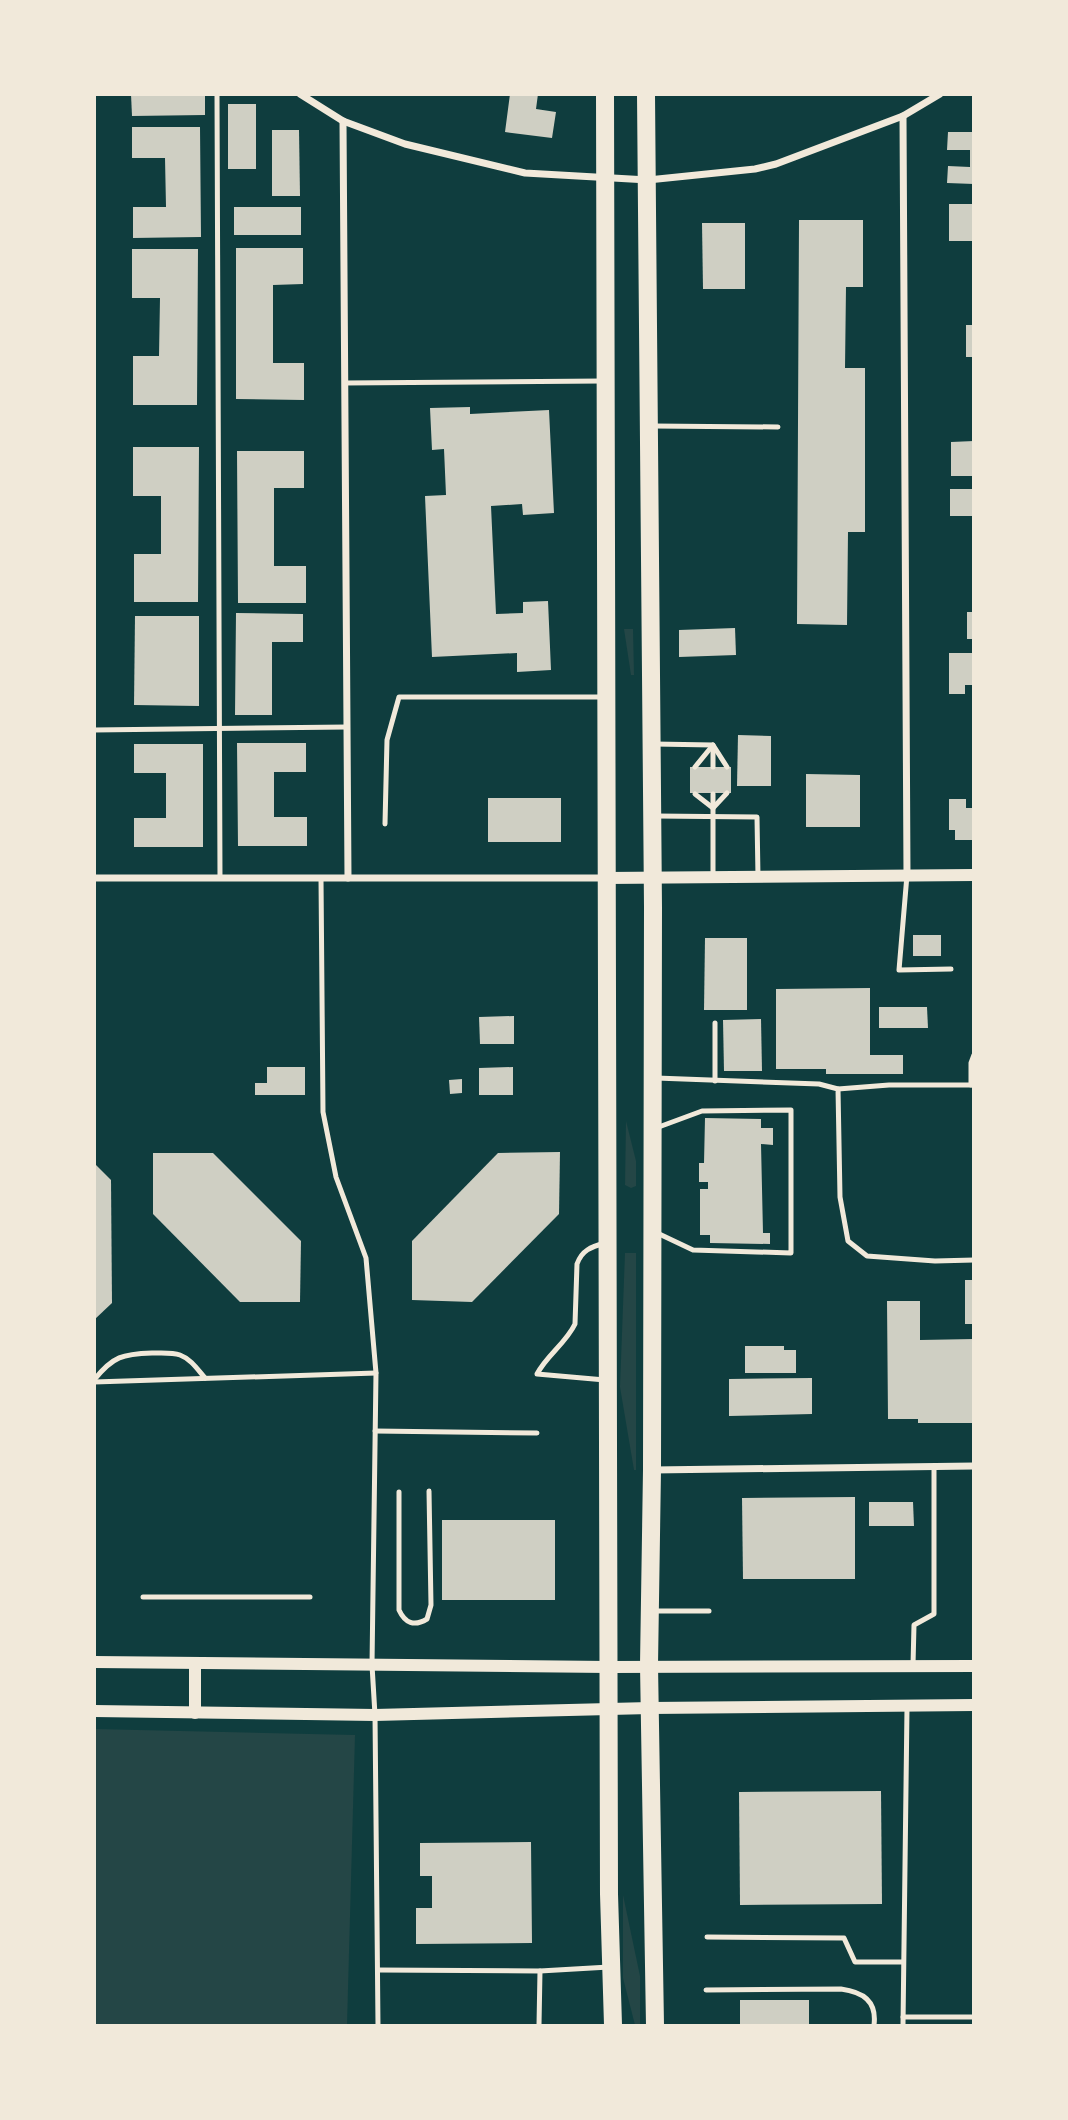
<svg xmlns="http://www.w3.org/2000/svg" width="1068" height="2120" viewBox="0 0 1068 2120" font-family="'Fira Sans',sans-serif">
<rect width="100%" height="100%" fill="#0f3d3e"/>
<g fill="#244646">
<path d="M 624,629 L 633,629 L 634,675 L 631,675 Z"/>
<path d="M 626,1121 L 636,1161 L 636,1186 L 631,1188 L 625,1185 Z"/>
<path d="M 625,1253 L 636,1253 L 636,1470 L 634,1470 L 620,1387 Z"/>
<path d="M 95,1729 L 355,1735 L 347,2025 L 95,2025 Z"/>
<path d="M 623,1895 L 640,1976 L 640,2025 L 635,2025 L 623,1978 Z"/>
</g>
<g fill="#cfcfc3">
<path d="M 131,94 L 205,94 L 205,115 L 132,116 Z"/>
<path d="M 510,94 L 538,94 L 536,109 L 556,112 L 552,138 L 505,132 Z"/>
<rect x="228" y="104" width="28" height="65"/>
<path d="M 132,127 L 200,127 L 201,237 L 133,238 L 133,207 L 166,207 L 165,158 L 132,158 Z"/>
<path d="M 272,130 L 299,130 L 300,196 L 272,196 Z"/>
<path d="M 948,132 L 974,132 L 974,184 L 947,183 L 948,166 L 970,167 L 970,150 L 947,150 Z"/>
<rect x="949" y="204" width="25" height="37"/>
<rect x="234" y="207" width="67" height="28"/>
<path d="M 799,220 L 863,220 L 863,287 L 846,287 L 845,368 L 865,368 L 865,532 L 848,532 L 847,625 L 797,624 Z"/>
<path d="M 702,223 L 745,223 L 745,289 L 703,289 Z"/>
<path d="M 236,248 L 303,248 L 303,284 L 273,285 L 273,363 L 304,363 L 304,400 L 236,399 Z"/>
<path d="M 132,249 L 198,249 L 197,405 L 133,405 L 133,356 L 159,356 L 160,298 L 132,298 Z"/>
<rect x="966" y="325" width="8" height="32"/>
<path d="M 470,407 L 470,414 L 549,410 L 554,513 L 523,515 L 522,504 L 491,506 L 496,614 L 523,613 L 523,602 L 548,601 L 551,670 L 517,672 L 517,653 L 432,657 L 425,496 L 446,495 L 444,449 L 432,450 L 430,408 Z"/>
<path d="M 974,441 L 974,476 L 951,476 L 951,442 Z"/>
<path d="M 133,447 L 199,447 L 198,602 L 134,602 L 134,554 L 161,554 L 161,496 L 133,496 Z"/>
<path d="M 237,451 L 304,451 L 304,488 L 274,488 L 274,566 L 306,566 L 306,603 L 238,603 Z"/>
<rect x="950" y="489" width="24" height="27"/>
<rect x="967" y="612" width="7" height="27"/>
<path d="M 236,613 L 303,614 L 303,642 L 272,642 L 272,715 L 235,715 Z"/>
<path d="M 135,616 L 199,616 L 199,706 L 134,705 Z"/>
<path d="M 735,628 L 736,655 L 679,657 L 679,630 Z"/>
<path d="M 949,653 L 974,653 L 974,685 L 965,685 L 965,694 L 949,694 Z"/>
<path d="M 738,735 L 771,736 L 771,786 L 737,786 Z"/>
<path d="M 237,743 L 306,743 L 306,772 L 274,772 L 274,817 L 307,817 L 307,846 L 238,846 Z"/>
<path d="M 134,744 L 203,744 L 203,847 L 134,847 L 134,818 L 166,818 L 166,773 L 134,773 Z"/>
<rect x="690" y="767" width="41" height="26"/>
<path d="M 806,774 L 860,775 L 860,827 L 806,827 Z"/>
<rect x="488" y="798" width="73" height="44"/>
<path d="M 949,799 L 966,799 L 966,808 L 974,808 L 974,840 L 955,840 L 955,830 L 949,830 Z"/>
<rect x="913" y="935" width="28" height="21"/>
<path d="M 705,938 L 747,938 L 747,1010 L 704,1010 Z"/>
<path d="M 870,988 L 870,1055 L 903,1055 L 903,1074 L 826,1074 L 826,1069 L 776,1069 L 776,989 Z"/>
<path d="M 879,1007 L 927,1007 L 928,1028 L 879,1028 Z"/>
<path d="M 514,1016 L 514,1044 L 480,1044 L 479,1017 Z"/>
<path d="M 761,1019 L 762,1071 L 724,1071 L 723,1020 Z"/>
<path d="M 267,1067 L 305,1067 L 305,1095 L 255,1095 L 255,1083 L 267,1083 Z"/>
<path d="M 513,1067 L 513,1095 L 479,1095 L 479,1068 Z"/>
<path d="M 462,1079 L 462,1093 L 450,1094 L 449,1080 Z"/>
<path d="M 705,1118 L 761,1119 L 761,1128 L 773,1128 L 773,1145 L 761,1144 L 763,1233 L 770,1233 L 770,1244 L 710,1243 L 710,1235 L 700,1235 L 700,1189 L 708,1189 L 708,1182 L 699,1182 L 699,1163 L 704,1163 Z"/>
<path d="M 560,1152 L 559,1214 L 472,1302 L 412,1300 L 412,1241 L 498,1153 Z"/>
<path d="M 153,1153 L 213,1153 L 301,1241 L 300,1302 L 240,1302 L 153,1214 Z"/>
<path d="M 94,1163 L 111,1180 L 112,1303 L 94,1320 Z"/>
<rect x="965" y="1280" width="9" height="44"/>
<path d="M 887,1301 L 920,1301 L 920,1340 L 974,1339 L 974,1423 L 918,1423 L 918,1419 L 888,1419 Z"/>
<path d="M 745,1346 L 784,1346 L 784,1350 L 796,1350 L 796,1373 L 745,1373 Z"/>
<path d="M 812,1378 L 812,1414 L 729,1416 L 729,1379 Z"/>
<path d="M 855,1497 L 855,1579 L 743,1579 L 742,1498 Z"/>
<path d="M 869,1502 L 913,1502 L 914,1526 L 869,1526 Z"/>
<rect x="442" y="1520" width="113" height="80"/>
<path d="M 881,1791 L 882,1904 L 740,1905 L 739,1792 Z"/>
<path d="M 531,1842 L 532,1943 L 416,1944 L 416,1908 L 432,1908 L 432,1876 L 420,1876 L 420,1843 Z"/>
<rect x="740" y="2000" width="69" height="25"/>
</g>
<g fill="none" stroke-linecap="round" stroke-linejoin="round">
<g stroke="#f1e9da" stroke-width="5">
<path d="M 217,94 L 220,878"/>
<path d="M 345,383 L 602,381"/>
<path d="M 653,426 L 778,427"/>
<path d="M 94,730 L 347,727"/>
<path d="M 654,744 L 713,745 L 713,767"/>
<path d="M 695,767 L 713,745 L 727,767"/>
<path d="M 695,794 L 713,808 L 727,793"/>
<path d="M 656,816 L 757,817 L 758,877"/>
<path d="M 385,824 L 387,740 L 399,697 L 602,697"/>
<path d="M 907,875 L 899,970 L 951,969"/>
<path d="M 321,878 L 323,1112 L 336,1177 L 366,1258 L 376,1373 L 372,1665 L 375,1715 L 378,2025"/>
<path d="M 713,878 L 713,794"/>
<path d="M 715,1023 L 715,1081"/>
<path d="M 656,1078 L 819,1084 L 838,1089 L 840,1197 L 848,1241 L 867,1256 L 935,1261 L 974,1260"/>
<path d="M 971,1085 L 971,1063 L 974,1055"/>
<path d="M 838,1089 L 889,1085 L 974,1085"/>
<path d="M 655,1232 L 693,1250 L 791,1253 L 791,1110 L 702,1111 L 656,1128"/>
<path d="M 94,1380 C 113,1356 123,1354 152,1353 C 161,1353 172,1352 180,1355 C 191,1359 198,1370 205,1378"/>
<path d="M 605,1380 L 537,1374 C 547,1355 566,1343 575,1324 L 577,1264 C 582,1250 591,1247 605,1243"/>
<path d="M 94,1382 L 376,1373"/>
<path d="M 375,1431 L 537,1433"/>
<path d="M 399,1492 L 399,1610 C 405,1623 414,1627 427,1619 L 431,1605 L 429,1491"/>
<path d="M 143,1597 L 310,1597"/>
<path d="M 653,1611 L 709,1611"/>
<path d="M 913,1665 L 914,1625 L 934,1614 L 934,1467"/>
<path d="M 707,1937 L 844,1938 L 855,1962 L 903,1962"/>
<path d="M 378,1970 L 540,1971 L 609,1967"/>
<path d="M 706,1990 L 841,1989 C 863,1992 877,2001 874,2025"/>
<path d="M 903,2017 L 974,2017"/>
<path d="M 539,2025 L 540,1971"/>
<path d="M 903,2025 L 907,1708"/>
</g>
<g stroke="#f1e9da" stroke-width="7">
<path d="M 300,94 L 343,121 L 405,144 L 525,173 L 648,180 L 755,169 L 776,164 L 903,116 L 940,94"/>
<path d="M 903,116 L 907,875"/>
<path d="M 343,121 L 348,878"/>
<path d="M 94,878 L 605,878"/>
<path d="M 653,1470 L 974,1466"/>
</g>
<g stroke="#f1e9da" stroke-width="12">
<path d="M 606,878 L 974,875"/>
<path d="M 94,1662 L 609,1667 L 974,1666"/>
<path d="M 94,1711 L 375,1715 L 650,1708 L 974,1705"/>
<path d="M 195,1713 L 195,1663"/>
</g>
<g stroke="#f1e9da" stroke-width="18">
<path d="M 605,94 L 609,1894 L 613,2025"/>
<path d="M 646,94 L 653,907 L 652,1470 L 649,1665 L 655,2025"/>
</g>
</g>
<rect width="1068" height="2120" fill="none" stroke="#f1e9da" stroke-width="192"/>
</svg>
